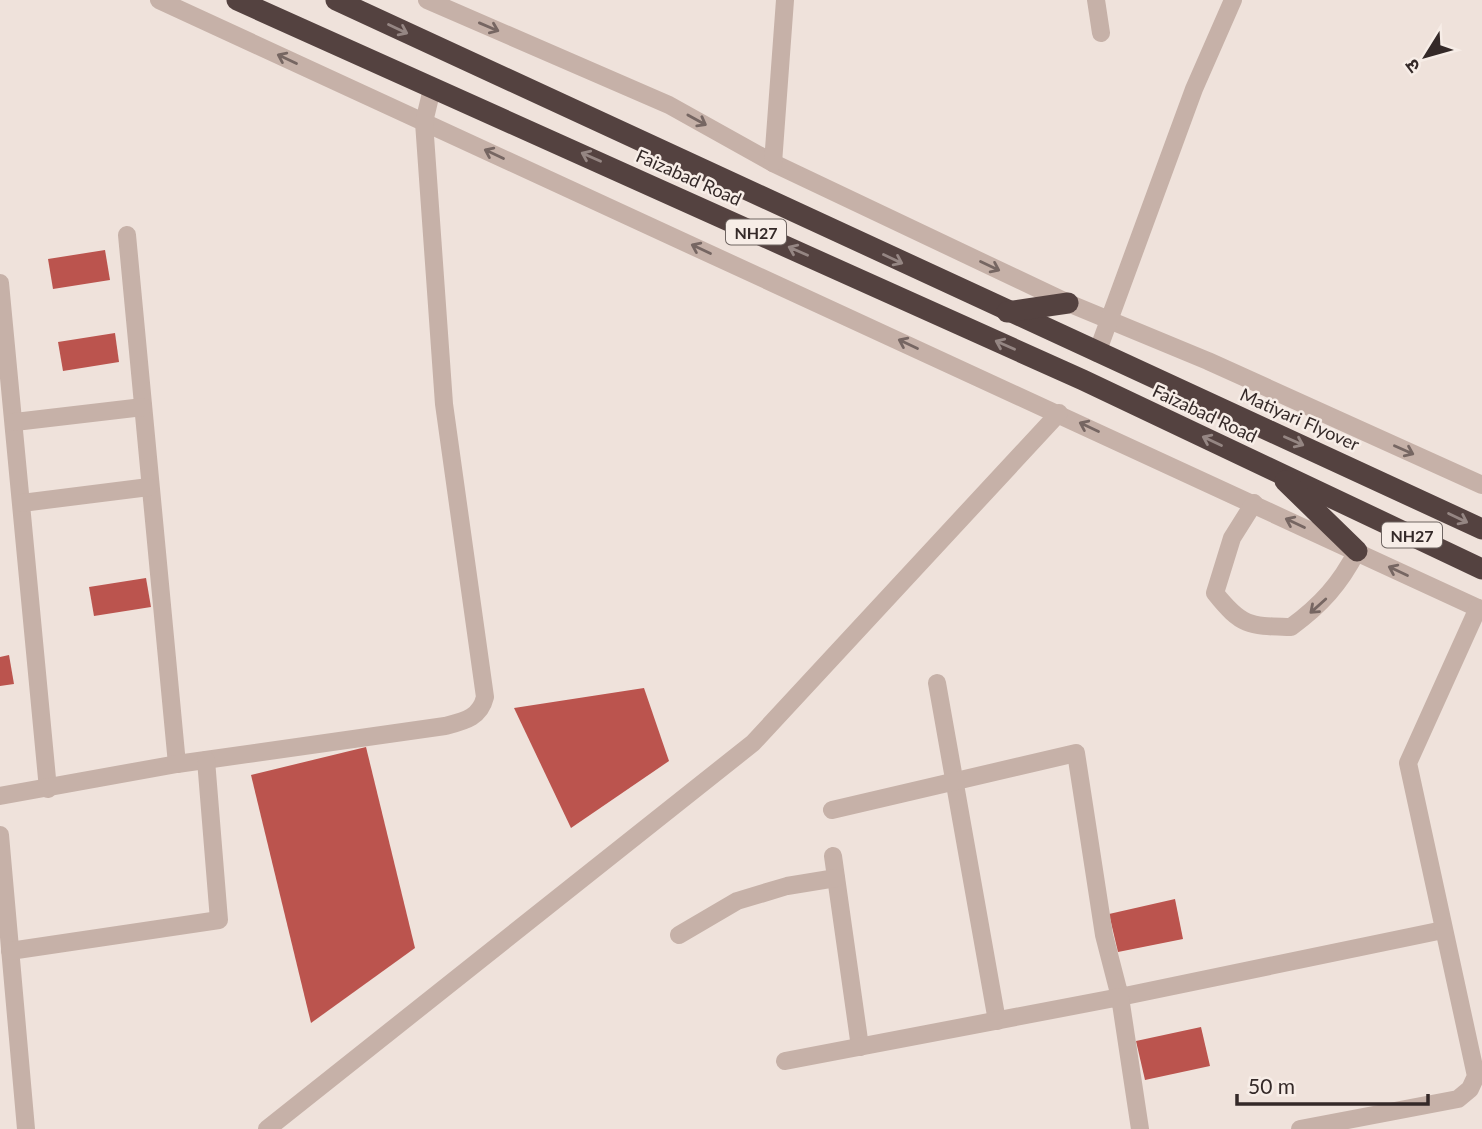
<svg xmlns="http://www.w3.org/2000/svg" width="1482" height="1129" viewBox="0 0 1482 1129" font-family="Lato,'Noto Sans Devanagari',sans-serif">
<rect width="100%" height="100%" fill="#efe2db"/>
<g fill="#bb544e">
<path d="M 105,250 L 110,280 L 53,289 L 48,259 Z"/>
<path d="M 115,333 L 119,362 L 63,371 L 58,342 Z"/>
<path d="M 146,578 L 151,607 L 94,616 L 89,587 Z"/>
<path d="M 9,655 L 14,684 L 0,686 L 0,657 Z"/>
<path d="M 644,688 L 669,761 L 571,828 L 514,708 Z"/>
<path d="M 366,747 L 415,948 L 311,1023 L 251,775 Z"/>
<path d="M 1175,899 L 1183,939 L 1118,952 L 1109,914 Z"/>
<path d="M 1201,1027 L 1210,1066 L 1145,1080 L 1136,1041 Z"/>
</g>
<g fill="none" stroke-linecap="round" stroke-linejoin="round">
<g stroke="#c6b1a8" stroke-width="18">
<path d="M 159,0 L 1482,610"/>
<path d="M 427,0 L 669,105 L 773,163 L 1068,303 L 1208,361 L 1482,485"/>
<path d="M 1096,0 L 1101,33"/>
<path d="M 773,163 L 785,0"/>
<path d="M 127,235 L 177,764"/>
<path d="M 0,283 L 48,789"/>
<path d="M 1097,353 L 1194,89 L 1233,0"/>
<path d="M 15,422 L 143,407"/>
<path d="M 22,503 L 149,487"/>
<path d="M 1254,503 L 1232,538 L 1215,593 C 1242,627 1250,626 1291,627 C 1321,605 1340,584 1357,551"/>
<path d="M 937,683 L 997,1021"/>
<path d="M 0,796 L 177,764 L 445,726 C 464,721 480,718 485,697 L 444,404 L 424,122 L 432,89"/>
<path d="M 832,810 L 1076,753 L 1104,935 L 1120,997 L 1443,930"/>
<path d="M 0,835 L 26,1129"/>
<path d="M 833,856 L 860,1047"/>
<path d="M 679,935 L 737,901 L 787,886 L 836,878"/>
<path d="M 10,951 L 219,920 L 206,760"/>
<path d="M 785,1061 L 1120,997 L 1140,1129"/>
<path d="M 267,1129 L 753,743 L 1059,413"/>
<path d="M 1300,1129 L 1458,1099 L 1470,1089 L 1476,1076 L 1408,763 L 1478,608"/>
</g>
<g stroke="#544240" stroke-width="21">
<path d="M 237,0 L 1083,380 L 1482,569"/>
<path d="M 336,0 L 1482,529"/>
<path d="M 1007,312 L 1068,303"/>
<path d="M 1285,481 L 1357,551"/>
</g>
</g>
<defs><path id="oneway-shaft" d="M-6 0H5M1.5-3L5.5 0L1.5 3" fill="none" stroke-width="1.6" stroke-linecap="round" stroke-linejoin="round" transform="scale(1.75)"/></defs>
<g stroke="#766662">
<use href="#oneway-shaft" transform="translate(489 27) rotate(23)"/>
<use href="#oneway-shaft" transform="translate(287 59) rotate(-155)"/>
<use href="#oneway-shaft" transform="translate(697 120) rotate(29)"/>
<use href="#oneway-shaft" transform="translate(494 154) rotate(-155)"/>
<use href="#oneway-shaft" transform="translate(701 249) rotate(-155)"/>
<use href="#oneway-shaft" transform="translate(990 266) rotate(25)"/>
<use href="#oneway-shaft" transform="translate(908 344) rotate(-155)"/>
<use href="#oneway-shaft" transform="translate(1089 427) rotate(-155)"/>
<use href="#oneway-shaft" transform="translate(1404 450) rotate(24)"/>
<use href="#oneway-shaft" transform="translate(1295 523) rotate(-155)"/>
<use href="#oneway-shaft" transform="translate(1398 571) rotate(-155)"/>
<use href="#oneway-shaft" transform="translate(1318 606) rotate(138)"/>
</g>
<g stroke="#958683">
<use href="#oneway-shaft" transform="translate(398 29) rotate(25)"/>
<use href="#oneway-shaft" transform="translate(591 157) rotate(-156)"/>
<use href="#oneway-shaft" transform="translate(798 251) rotate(-156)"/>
<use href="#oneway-shaft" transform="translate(893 259) rotate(25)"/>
<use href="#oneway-shaft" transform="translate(1005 345) rotate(-156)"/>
<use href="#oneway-shaft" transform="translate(1212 441) rotate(-155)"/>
<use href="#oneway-shaft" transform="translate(1294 441) rotate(24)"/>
<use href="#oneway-shaft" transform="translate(1458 518) rotate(26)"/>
</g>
<g text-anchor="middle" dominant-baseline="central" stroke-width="5" stroke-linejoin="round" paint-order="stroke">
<g fill="#f7ede7" stroke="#6e6461" stroke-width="2">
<rect x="726" y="219.5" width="60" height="25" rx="5"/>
<rect x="1382" y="522.5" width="60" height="25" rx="5"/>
</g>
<g font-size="16" font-weight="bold" fill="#342928">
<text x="756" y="232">NH27</text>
<text x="1412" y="535">NH27</text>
</g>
<g font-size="18" fill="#342928" stroke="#f7ede7">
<text transform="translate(689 177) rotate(24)">Faizabad Road</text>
<text transform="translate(1205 413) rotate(25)">Faizabad Road</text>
<text transform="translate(1300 419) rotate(24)">Matiyari Flyover</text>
</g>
</g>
<g transform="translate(1426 56) rotate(233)" stroke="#f7ede7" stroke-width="5" paint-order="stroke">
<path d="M0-5L12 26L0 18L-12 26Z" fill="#342928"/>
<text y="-10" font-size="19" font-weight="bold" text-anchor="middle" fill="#342928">उ</text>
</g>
<path d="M1237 1094v10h191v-10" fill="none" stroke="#342928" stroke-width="3.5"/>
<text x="1248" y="1094" font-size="21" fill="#342928" stroke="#f7ede7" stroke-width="5" paint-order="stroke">50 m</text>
</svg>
